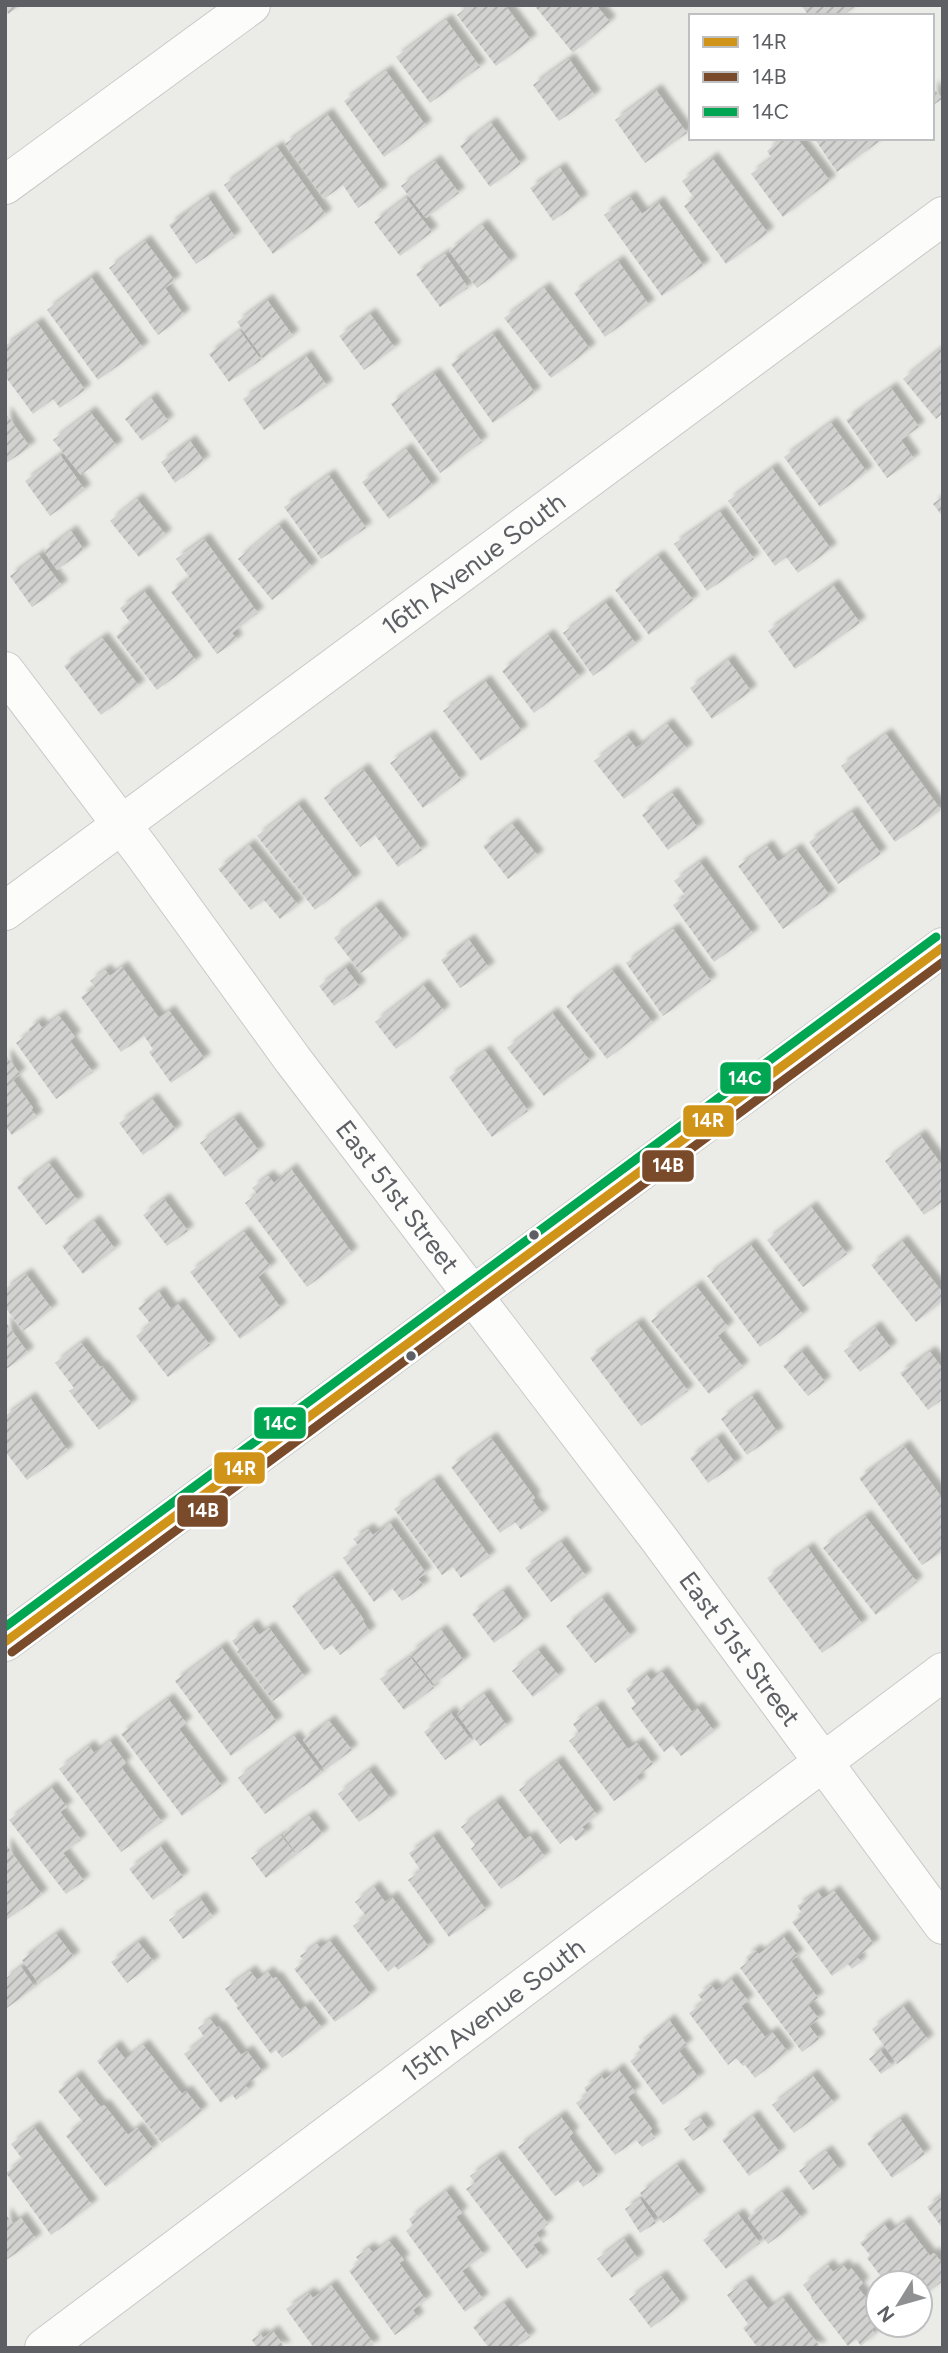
<svg xmlns="http://www.w3.org/2000/svg" width="948" height="2353" viewBox="0 0 948 2353" font-family="Figtree,sans-serif">
<defs>
<pattern id="building-hatch" width="6" height="6" patternUnits="userSpaceOnUse" patternTransform="scale(1.75)"><rect width="6" height="6" fill="#d2d2d0"/><path d="M-1 1l2-2M0 6l6-6M5 7l2-2" fill="none" stroke="#aeaeac"/></pattern>
<filter id="shadow"><feDropShadow dx="6" dy="-6" stdDeviation="2" flood-color="#0004"/></filter>
</defs>
<rect width="100%" height="100%" fill="#ebebe7"/>
<g fill="url(#building-hatch)" filter="url(#shadow)">
<path d="M 5,5 L 21,5 L 8,14 Z"/>
<path d="M 470,5 L 505,5 L 531,40 L 496,66 L 457,15 Z"/>
<path d="M 534,5 L 596,5 L 610,22 L 573,53 Z"/>
<path d="M 801,5 L 852,5 L 854,7 L 843,16 L 809,16 Z"/>
<path d="M 446,20 L 480,67 L 430,103 L 396,57 Z"/>
<path d="M 569,59 L 595,96 L 559,121 L 533,85 Z"/>
<path d="M 386,71 L 426,126 L 384,157 L 344,101 Z"/>
<path d="M 932,86 L 942,99 L 932,106 Z"/>
<path d="M 656,90 L 687,133 L 645,163 L 615,120 Z"/>
<path d="M 327,114 L 382,191 L 358,208 L 343,185 L 324,199 L 285,144 Z"/>
<path d="M 491,123 L 521,164 L 490,187 L 460,146 Z"/>
<path d="M 783,138 L 797,138 L 830,181 L 783,217 L 751,174 L 772,158 L 767,151 Z"/>
<path d="M 814,138 L 884,138 L 837,172 Z"/>
<path d="M 277,147 L 326,215 L 273,254 L 224,185 Z"/>
<path d="M 712,158 L 768,233 L 726,264 L 684,206 L 694,198 L 682,181 Z"/>
<path d="M 435,161 L 459,193 L 426,218 L 401,186 Z"/>
<path d="M 560,168 L 582,200 L 553,221 L 530,188 Z"/>
<path d="M 208,197 L 235,237 L 196,264 L 169,225 Z"/>
<path d="M 630,197 L 642,214 L 658,202 L 704,266 L 662,296 L 604,215 Z"/>
<path d="M 406,198 L 432,232 L 400,256 L 374,222 Z"/>
<path d="M 482,225 L 511,262 L 477,288 L 449,251 Z"/>
<path d="M 145,241 L 175,281 L 165,288 L 184,315 L 158,335 L 109,268 Z"/>
<path d="M 445,254 L 468,288 L 440,307 L 416,274 Z"/>
<path d="M 618,261 L 649,305 L 605,337 L 574,293 Z"/>
<path d="M 91,277 L 143,348 L 98,380 L 47,310 Z"/>
<path d="M 544,288 L 590,349 L 551,378 L 504,318 Z"/>
<path d="M 267,300 L 293,336 L 263,358 L 237,322 Z"/>
<path d="M 370,314 L 395,348 L 364,370 L 339,336 Z"/>
<path d="M 37,323 L 85,390 L 60,408 L 53,399 L 33,414 L 5,376 L 5,346 Z"/>
<path d="M 240,331 L 261,360 L 229,382 L 209,354 Z"/>
<path d="M 493,334 L 535,393 L 493,423 L 451,364 Z"/>
<path d="M 943,347 L 943,413 L 936,419 L 903,379 Z"/>
<path d="M 306,356 L 327,386 L 264,430 L 243,399 Z"/>
<path d="M 434,373 L 482,442 L 440,473 L 391,404 Z"/>
<path d="M 891,388 L 919,427 L 901,440 L 914,459 L 887,478 L 846,420 Z"/>
<path d="M 151,398 L 168,421 L 142,441 L 125,419 Z"/>
<path d="M 5,412 L 30,447 L 5,464 Z"/>
<path d="M 90,412 L 117,446 L 81,475 L 53,440 Z"/>
<path d="M 831,423 L 867,472 L 820,507 L 784,457 Z"/>
<path d="M 190,441 L 204,461 L 175,483 L 161,462 Z"/>
<path d="M 406,449 L 433,486 L 389,519 L 362,482 Z"/>
<path d="M 60,455 L 85,490 L 50,516 L 25,481 Z"/>
<path d="M 772,468 L 831,549 L 798,573 L 786,557 L 775,566 L 728,501 Z"/>
<path d="M 329,475 L 366,528 L 321,559 L 284,507 Z"/>
<path d="M 943,496 L 943,517 L 933,504 Z"/>
<path d="M 137,499 L 166,535 L 139,557 L 110,521 Z"/>
<path d="M 720,512 L 754,559 L 707,591 L 674,544 Z"/>
<path d="M 279,525 L 312,567 L 272,600 L 238,559 Z"/>
<path d="M 71,531 L 84,550 L 57,570 L 44,551 Z"/>
<path d="M 204,539 L 258,613 L 232,633 L 237,640 L 217,654 L 171,592 L 190,578 L 176,559 Z"/>
<path d="M 39,555 L 62,586 L 32,607 L 10,576 Z"/>
<path d="M 658,556 L 693,600 L 649,635 L 615,590 Z"/>
<path d="M 833,585 L 860,623 L 795,669 L 768,631 Z"/>
<path d="M 144,591 L 196,661 L 157,690 L 116,636 L 131,624 L 120,608 Z"/>
<path d="M 605,602 L 636,644 L 593,676 L 563,633 Z"/>
<path d="M 548,635 L 580,677 L 534,713 L 502,671 Z"/>
<path d="M 102,638 L 139,686 L 101,715 L 64,666 Z"/>
<path d="M 728,660 L 751,691 L 712,719 L 690,688 Z"/>
<path d="M 485,681 L 522,731 L 481,761 L 443,711 Z"/>
<path d="M 667,724 L 687,749 L 624,799 L 594,761 L 627,736 L 636,748 Z"/>
<path d="M 886,734 L 941,810 L 895,842 L 841,766 Z"/>
<path d="M 429,736 L 461,780 L 423,808 L 390,763 Z"/>
<path d="M 363,769 L 422,850 L 398,867 L 375,835 L 360,847 L 324,798 Z"/>
<path d="M 672,793 L 698,828 L 668,850 L 642,815 Z"/>
<path d="M 298,804 L 355,879 L 315,910 L 257,836 Z"/>
<path d="M 852,812 L 881,854 L 838,884 L 809,842 Z"/>
<path d="M 512,824 L 538,856 L 508,879 L 483,846 Z"/>
<path d="M 249,845 L 298,905 L 280,919 L 264,900 L 251,910 L 218,869 Z"/>
<path d="M 767,846 L 778,862 L 796,849 L 830,896 L 783,929 L 738,866 Z"/>
<path d="M 700,862 L 753,934 L 714,962 L 673,905 L 686,896 L 674,881 Z"/>
<path d="M 375,906 L 403,940 L 361,973 L 334,938 Z"/>
<path d="M 673,929 L 711,981 L 663,1016 L 626,963 Z"/>
<path d="M 469,940 L 489,968 L 460,988 L 441,960 Z"/>
<path d="M 122,967 L 159,1018 L 169,1011 L 205,1059 L 171,1083 L 149,1052 L 153,1049 L 144,1036 L 121,1052 L 81,997 L 95,987 L 90,981 L 105,970 L 110,976 Z"/>
<path d="M 345,967 L 360,987 L 334,1006 L 319,986 Z"/>
<path d="M 612,970 L 653,1023 L 607,1059 L 566,1006 Z"/>
<path d="M 423,985 L 444,1011 L 396,1049 L 375,1022 Z"/>
<path d="M 552,1013 L 590,1061 L 544,1096 L 507,1048 Z"/>
<path d="M 59,1016 L 75,1037 L 70,1041 L 93,1072 L 56,1099 L 16,1043 L 31,1032 L 28,1029 L 38,1022 L 42,1028 Z"/>
<path d="M 485,1051 L 528,1111 L 492,1137 L 449,1077 Z"/>
<path d="M 5,1054 L 20,1074 L 13,1080 L 33,1108 L 31,1109 L 37,1117 L 12,1135 L 5,1126 Z"/>
<path d="M 152,1099 L 176,1130 L 143,1155 L 119,1123 Z"/>
<path d="M 234,1118 L 259,1151 L 225,1177 L 200,1143 Z"/>
<path d="M 920,1135 L 943,1167 L 943,1201 L 924,1215 L 885,1161 Z"/>
<path d="M 49,1163 L 78,1201 L 46,1225 L 17,1187 Z"/>
<path d="M 291,1169 L 352,1253 L 307,1287 L 245,1203 L 257,1194 L 252,1188 L 268,1176 L 274,1183 Z"/>
<path d="M 164,1199 L 188,1231 L 167,1246 L 143,1215 Z"/>
<path d="M 811,1207 L 847,1254 L 803,1287 L 767,1240 Z"/>
<path d="M 94,1221 L 115,1249 L 83,1274 L 62,1246 Z"/>
<path d="M 244,1232 L 271,1267 L 258,1277 L 281,1308 L 240,1339 L 190,1272 Z"/>
<path d="M 902,1241 L 943,1293 L 943,1301 L 916,1322 L 871,1265 Z"/>
<path d="M 750,1244 L 803,1315 L 760,1347 L 707,1276 Z"/>
<path d="M 26,1274 L 52,1309 L 23,1331 L 5,1307 L 5,1289 Z"/>
<path d="M 696,1286 L 728,1327 L 718,1336 L 743,1367 L 709,1394 L 651,1321 Z"/>
<path d="M 159,1292 L 171,1309 L 178,1304 L 210,1345 L 168,1377 L 136,1336 L 151,1324 L 138,1308 Z"/>
<path d="M 5,1321 L 28,1353 L 5,1370 Z"/>
<path d="M 637,1323 L 688,1391 L 641,1426 L 590,1358 Z"/>
<path d="M 875,1327 L 891,1348 L 860,1372 L 844,1351 Z"/>
<path d="M 81,1343 L 100,1367 L 102,1366 L 132,1404 L 99,1430 L 69,1391 L 74,1388 L 55,1363 Z"/>
<path d="M 801,1351 L 825,1382 L 808,1396 L 783,1366 Z"/>
<path d="M 930,1352 L 943,1369 L 943,1399 L 928,1410 L 900,1373 Z"/>
<path d="M 752,1396 L 778,1433 L 747,1455 L 721,1419 Z"/>
<path d="M 30,1398 L 68,1451 L 27,1480 L 5,1451 L 5,1416 Z"/>
<path d="M 491,1438 L 535,1498 L 532,1500 L 543,1514 L 521,1530 L 515,1522 L 500,1533 L 451,1467 Z"/>
<path d="M 717,1438 L 736,1464 L 708,1483 L 690,1458 Z"/>
<path d="M 904,1446 L 943,1499 L 943,1551 L 922,1565 L 859,1478 Z"/>
<path d="M 434,1480 L 490,1557 L 461,1578 L 453,1567 L 442,1575 L 394,1509 Z"/>
<path d="M 865,1516 L 917,1582 L 876,1615 L 823,1548 Z"/>
<path d="M 390,1523 L 426,1573 L 418,1579 L 424,1586 L 402,1601 L 392,1588 L 374,1602 L 343,1558 L 359,1546 L 353,1539 L 368,1529 L 373,1535 Z"/>
<path d="M 561,1542 L 586,1576 L 551,1602 L 525,1568 Z"/>
<path d="M 808,1548 L 862,1624 L 822,1653 L 767,1578 Z"/>
<path d="M 333,1576 L 364,1620 L 363,1621 L 370,1632 L 340,1655 L 332,1645 L 324,1650 L 292,1606 Z"/>
<path d="M 503,1591 L 524,1621 L 494,1643 L 472,1614 Z"/>
<path d="M 602,1598 L 631,1636 L 595,1663 L 566,1626 Z"/>
<path d="M 252,1625 L 259,1635 L 269,1628 L 305,1677 L 273,1701 L 237,1652 L 239,1650 L 232,1641 Z"/>
<path d="M 441,1630 L 464,1661 L 434,1684 L 410,1653 Z"/>
<path d="M 221,1647 L 277,1722 L 231,1756 L 175,1681 Z"/>
<path d="M 538,1650 L 559,1676 L 533,1697 L 512,1671 Z"/>
<path d="M 410,1657 L 434,1688 L 404,1710 L 380,1679 Z"/>
<path d="M 662,1672 L 692,1712 L 697,1708 L 714,1731 L 681,1756 L 672,1745 L 664,1752 L 631,1708 L 636,1704 L 626,1689 L 646,1674 L 651,1680 Z"/>
<path d="M 484,1694 L 507,1726 L 480,1746 L 457,1714 Z"/>
<path d="M 168,1699 L 186,1723 L 179,1729 L 222,1786 L 182,1816 L 121,1734 Z"/>
<path d="M 597,1706 L 628,1749 L 637,1743 L 653,1764 L 636,1777 L 640,1782 L 614,1801 L 569,1741 L 579,1733 L 573,1724 Z"/>
<path d="M 450,1712 L 472,1741 L 445,1760 L 424,1732 Z"/>
<path d="M 329,1721 L 352,1750 L 325,1770 L 303,1740 Z"/>
<path d="M 294,1736 L 322,1773 L 265,1814 L 238,1778 Z"/>
<path d="M 110,1741 L 126,1763 L 121,1767 L 162,1822 L 121,1852 L 59,1769 L 89,1746 L 94,1753 Z"/>
<path d="M 557,1761 L 597,1815 L 582,1827 L 587,1833 L 576,1841 L 571,1835 L 560,1844 L 519,1790 Z"/>
<path d="M 369,1770 L 391,1799 L 359,1822 L 338,1794 Z"/>
<path d="M 51,1787 L 67,1807 L 60,1812 L 81,1840 L 63,1853 L 84,1881 L 66,1894 L 9,1820 Z"/>
<path d="M 496,1801 L 525,1840 L 530,1836 L 545,1857 L 501,1889 L 471,1849 L 475,1845 L 461,1827 Z"/>
<path d="M 309,1816 L 323,1834 L 297,1854 L 283,1835 Z"/>
<path d="M 281,1836 L 296,1855 L 266,1878 L 251,1858 Z"/>
<path d="M 433,1836 L 486,1910 L 449,1937 L 408,1880 L 421,1871 L 409,1853 Z"/>
<path d="M 5,1843 L 42,1895 L 5,1921 Z"/>
<path d="M 160,1846 L 183,1877 L 153,1900 L 129,1869 Z"/>
<path d="M 374,1887 L 385,1902 L 392,1897 L 429,1947 L 398,1970 L 395,1966 L 388,1972 L 353,1926 L 366,1916 L 355,1902 Z"/>
<path d="M 834,1891 L 874,1944 L 857,1957 L 861,1962 L 852,1969 L 848,1964 L 832,1976 L 792,1922 L 803,1914 L 797,1906 L 818,1892 L 823,1899 Z"/>
<path d="M 200,1898 L 213,1917 L 183,1939 L 169,1920 Z"/>
<path d="M 56,1934 L 74,1957 L 39,1984 L 22,1960 Z"/>
<path d="M 783,1936 L 798,1956 L 791,1961 L 818,1998 L 808,2005 L 819,2019 L 809,2026 L 819,2039 L 802,2052 L 740,1968 L 749,1961 L 746,1957 L 755,1950 L 759,1954 Z"/>
<path d="M 330,1941 L 371,1995 L 335,2022 L 294,1969 L 304,1961 L 300,1956 L 317,1944 L 320,1948 Z"/>
<path d="M 138,1942 L 154,1962 L 127,1983 L 111,1962 Z"/>
<path d="M 21,1967 L 35,1987 L 7,2008 L 5,1979 Z"/>
<path d="M 250,1971 L 257,1980 L 268,1972 L 273,1979 L 276,1977 L 300,2010 L 305,2006 L 322,2028 L 282,2058 L 276,2050 L 271,2054 L 236,2007 L 238,2006 L 225,1989 Z"/>
<path d="M 731,1979 L 748,2001 L 741,2006 L 765,2037 L 772,2032 L 788,2052 L 755,2078 L 745,2065 L 743,2066 L 736,2058 L 728,2065 L 689,2013 L 704,2002 L 698,1995 L 711,1985 L 716,1991 Z"/>
<path d="M 903,2006 L 928,2040 L 897,2064 L 872,2029 Z"/>
<path d="M 210,2019 L 217,2028 L 219,2026 L 241,2055 L 247,2051 L 263,2072 L 245,2085 L 249,2090 L 236,2100 L 232,2094 L 221,2103 L 184,2054 L 205,2038 L 198,2028 Z"/>
<path d="M 669,2020 L 687,2045 L 679,2051 L 699,2078 L 663,2105 L 630,2061 L 642,2052 L 638,2046 Z"/>
<path d="M 143,2045 L 182,2094 L 186,2091 L 202,2111 L 162,2143 L 97,2061 L 115,2046 L 125,2059 Z"/>
<path d="M 880,2050 L 892,2066 L 881,2074 L 869,2059 Z"/>
<path d="M 618,2069 L 635,2092 L 628,2097 L 652,2129 L 650,2131 L 655,2138 L 642,2147 L 636,2140 L 615,2155 L 576,2103 L 588,2094 L 584,2088 L 601,2075 L 604,2080 Z"/>
<path d="M 812,2075 L 834,2103 L 794,2133 L 772,2105 Z"/>
<path d="M 76,2076 L 101,2107 L 104,2105 L 128,2135 L 137,2128 L 153,2149 L 106,2187 L 66,2136 L 83,2122 L 58,2091 Z"/>
<path d="M 560,2116 L 573,2133 L 569,2137 L 598,2176 L 583,2187 L 578,2180 L 555,2196 L 518,2147 Z"/>
<path d="M 753,2116 L 780,2153 L 749,2176 L 722,2140 Z"/>
<path d="M 700,2118 L 709,2130 L 693,2141 L 684,2129 Z"/>
<path d="M 900,2119 L 925,2154 L 892,2178 L 867,2143 Z"/>
<path d="M 34,2127 L 92,2205 L 51,2235 L 6,2173 L 23,2160 L 11,2144 Z"/>
<path d="M 826,2151 L 840,2170 L 813,2190 L 799,2171 Z"/>
<path d="M 497,2157 L 548,2224 L 536,2233 L 541,2240 L 533,2245 L 543,2257 L 527,2269 L 466,2189 L 475,2183 L 470,2176 Z"/>
<path d="M 677,2165 L 700,2196 L 663,2223 L 640,2193 Z"/>
<path d="M 446,2191 L 462,2213 L 456,2217 L 484,2255 L 462,2271 L 483,2299 L 465,2312 L 406,2231 L 413,2225 L 409,2219 Z"/>
<path d="M 782,2192 L 802,2218 L 768,2244 L 748,2218 Z"/>
<path d="M 943,2195 L 943,2229 L 927,2207 Z"/>
<path d="M 640,2199 L 656,2223 L 640,2233 L 625,2209 Z"/>
<path d="M 5,2213 L 13,2224 L 21,2218 L 36,2239 L 5,2261 Z"/>
<path d="M 738,2214 L 760,2243 L 726,2269 L 703,2240 Z"/>
<path d="M 904,2222 L 930,2256 L 934,2253 L 943,2264 L 943,2281 L 920,2298 L 920,2283 L 886,2283 L 867,2258 L 870,2255 L 860,2243 L 884,2224 L 890,2232 Z"/>
<path d="M 624,2239 L 638,2259 L 612,2278 L 597,2259 Z"/>
<path d="M 389,2241 L 404,2260 L 399,2263 L 426,2300 L 413,2310 L 418,2318 L 395,2335 L 349,2271 L 360,2262 L 356,2257 L 369,2248 L 373,2253 Z"/>
<path d="M 828,2265 L 833,2272 L 843,2265 L 848,2271 L 851,2268 L 863,2283 L 858,2288 L 868,2300 L 876,2294 L 878,2296 L 878,2324 L 872,2330 L 875,2334 L 861,2346 L 856,2339 L 848,2346 L 811,2298 L 812,2297 L 803,2285 Z"/>
<path d="M 661,2276 L 682,2304 L 651,2328 L 629,2299 Z"/>
<path d="M 746,2281 L 768,2309 L 783,2298 L 821,2348 L 758,2348 L 743,2328 L 748,2324 L 727,2295 Z"/>
<path d="M 331,2285 L 374,2344 L 370,2348 L 314,2348 L 286,2309 L 309,2293 L 313,2298 Z"/>
<path d="M 504,2303 L 530,2337 L 515,2348 L 489,2348 L 473,2327 Z"/>
<path d="M 273,2331 L 285,2348 L 257,2348 L 252,2340 L 260,2334 L 263,2338 Z"/>
</g>
<g fill="none" stroke-linecap="round" stroke-linejoin="round">
<defs>
<g id="minor">
<path d="M 5,185 L 251,5"/>
<path id="s1" d="M 5,671 L 143,853 L 293,1060 L 659,1539 L 943,1925"/>
<path id="s2" d="M 5,911 L 943,216"/>
<path d="M 5,1642 L 943,947"/>
<path id="s3" d="M 44,2348 L 943,1672"/>
</g>
</defs>
<use href="#minor" stroke="#c9c9c8" stroke-width="40"/>
<use href="#minor" stroke="#fcfcfb" stroke-width="38"/>
<defs>
<path id="bus-1" d="M 5,1642 L 943,947"/>
<path id="bus-2" d="M 12,1652 L 943,962"/>
<path id="bus-3" d="M 5,1627 L 936,937"/>
</defs>
<use href="#bus-1" stroke="#fff" stroke-width="14"/>
<use href="#bus-2" stroke="#fff" stroke-width="14"/>
<use href="#bus-3" stroke="#fff" stroke-width="14"/>
<use href="#bus-1" stroke="#d09419" stroke-width="9"/>
<use href="#bus-2" stroke="#7a4b2a" stroke-width="9"/>
<use href="#bus-3" stroke="#00a651" stroke-width="9"/>
</g>
<g fill="#5d5f64" stroke="#fff" stroke-width="2.5">
<circle cx="534" cy="1235" r="6"/>
<circle cx="411" cy="1356" r="6"/>
</g>
<g text-anchor="middle" dominant-baseline="central" stroke-width="5" stroke-linejoin="round" paint-order="stroke">
<g font-size="26" fill="#5d5f64" stroke="#fff">
<text stroke="none"><textPath href="#s2" startOffset="583">16th Avenue South</textPath></text>
<text stroke="none"><textPath href="#s1" startOffset="656">East 51st Street</textPath></text>
<text stroke="none"><textPath href="#s1" startOffset="1223">East 51st Street</textPath></text>
<text stroke="none"><textPath href="#s3" startOffset="562">15th Avenue South</textPath></text>
</g>
</g>
<g stroke="#fff" stroke-width="2.5">
<rect x="719" y="1061" width="53" height="34" rx="7" fill="#00a651"/>
<rect x="682" y="1104" width="53" height="34" rx="7" fill="#d09419"/>
<rect x="641" y="1149" width="54" height="34" rx="7" fill="#7a4b2a"/>
<rect x="253" y="1406" width="54" height="34" rx="7" fill="#00a651"/>
<rect x="213" y="1451" width="53" height="34" rx="7" fill="#d09419"/>
<rect x="176" y="1494" width="53" height="34" rx="7" fill="#7a4b2a"/>
</g>
<g font-size="19" text-anchor="middle" font-weight="bold" fill="#fff">
<text x="745" y="1085">14C</text>
<text x="708" y="1127">14R</text>
<text x="668" y="1172">14B</text>
<text x="280" y="1430">14C</text>
<text x="240" y="1475">14R</text>
<text x="203" y="1517">14B</text>
</g>
<rect width="948" height="2353" fill="none" stroke="#5d5f64" stroke-width="14"/>
<rect x="689" y="14" width="245" height="126" fill="#ffffff" stroke="#bebfc1" stroke-width="2"/>
<rect x="703" y="37" width="35" height="10" fill="#d09419" stroke="#bebfc1" stroke-width="2"/>
<text x="752" y="49" font-size="21" fill="#5d5f64">14R</text>
<rect x="703" y="72" width="35" height="10" fill="#7a4b2a" stroke="#bebfc1" stroke-width="2"/>
<text x="752" y="84" font-size="21" fill="#5d5f64">14B</text>
<rect x="703" y="107" width="35" height="10" fill="#00a651" stroke="#bebfc1" stroke-width="2"/>
<text x="752" y="119" font-size="21" fill="#5d5f64">14C</text>
<g transform="translate(899 2304) rotate(233)"><circle r="33" fill="#ffffff" stroke="#bebfc1" stroke-width="2"/>
<path d="M0-5L12 26L0 18L-12 26Z" fill="#8f9092"/>
<text y="-10" font-size="19" font-weight="bold" text-anchor="middle" fill="#5d5f64">N</text>
</g>
</svg>
